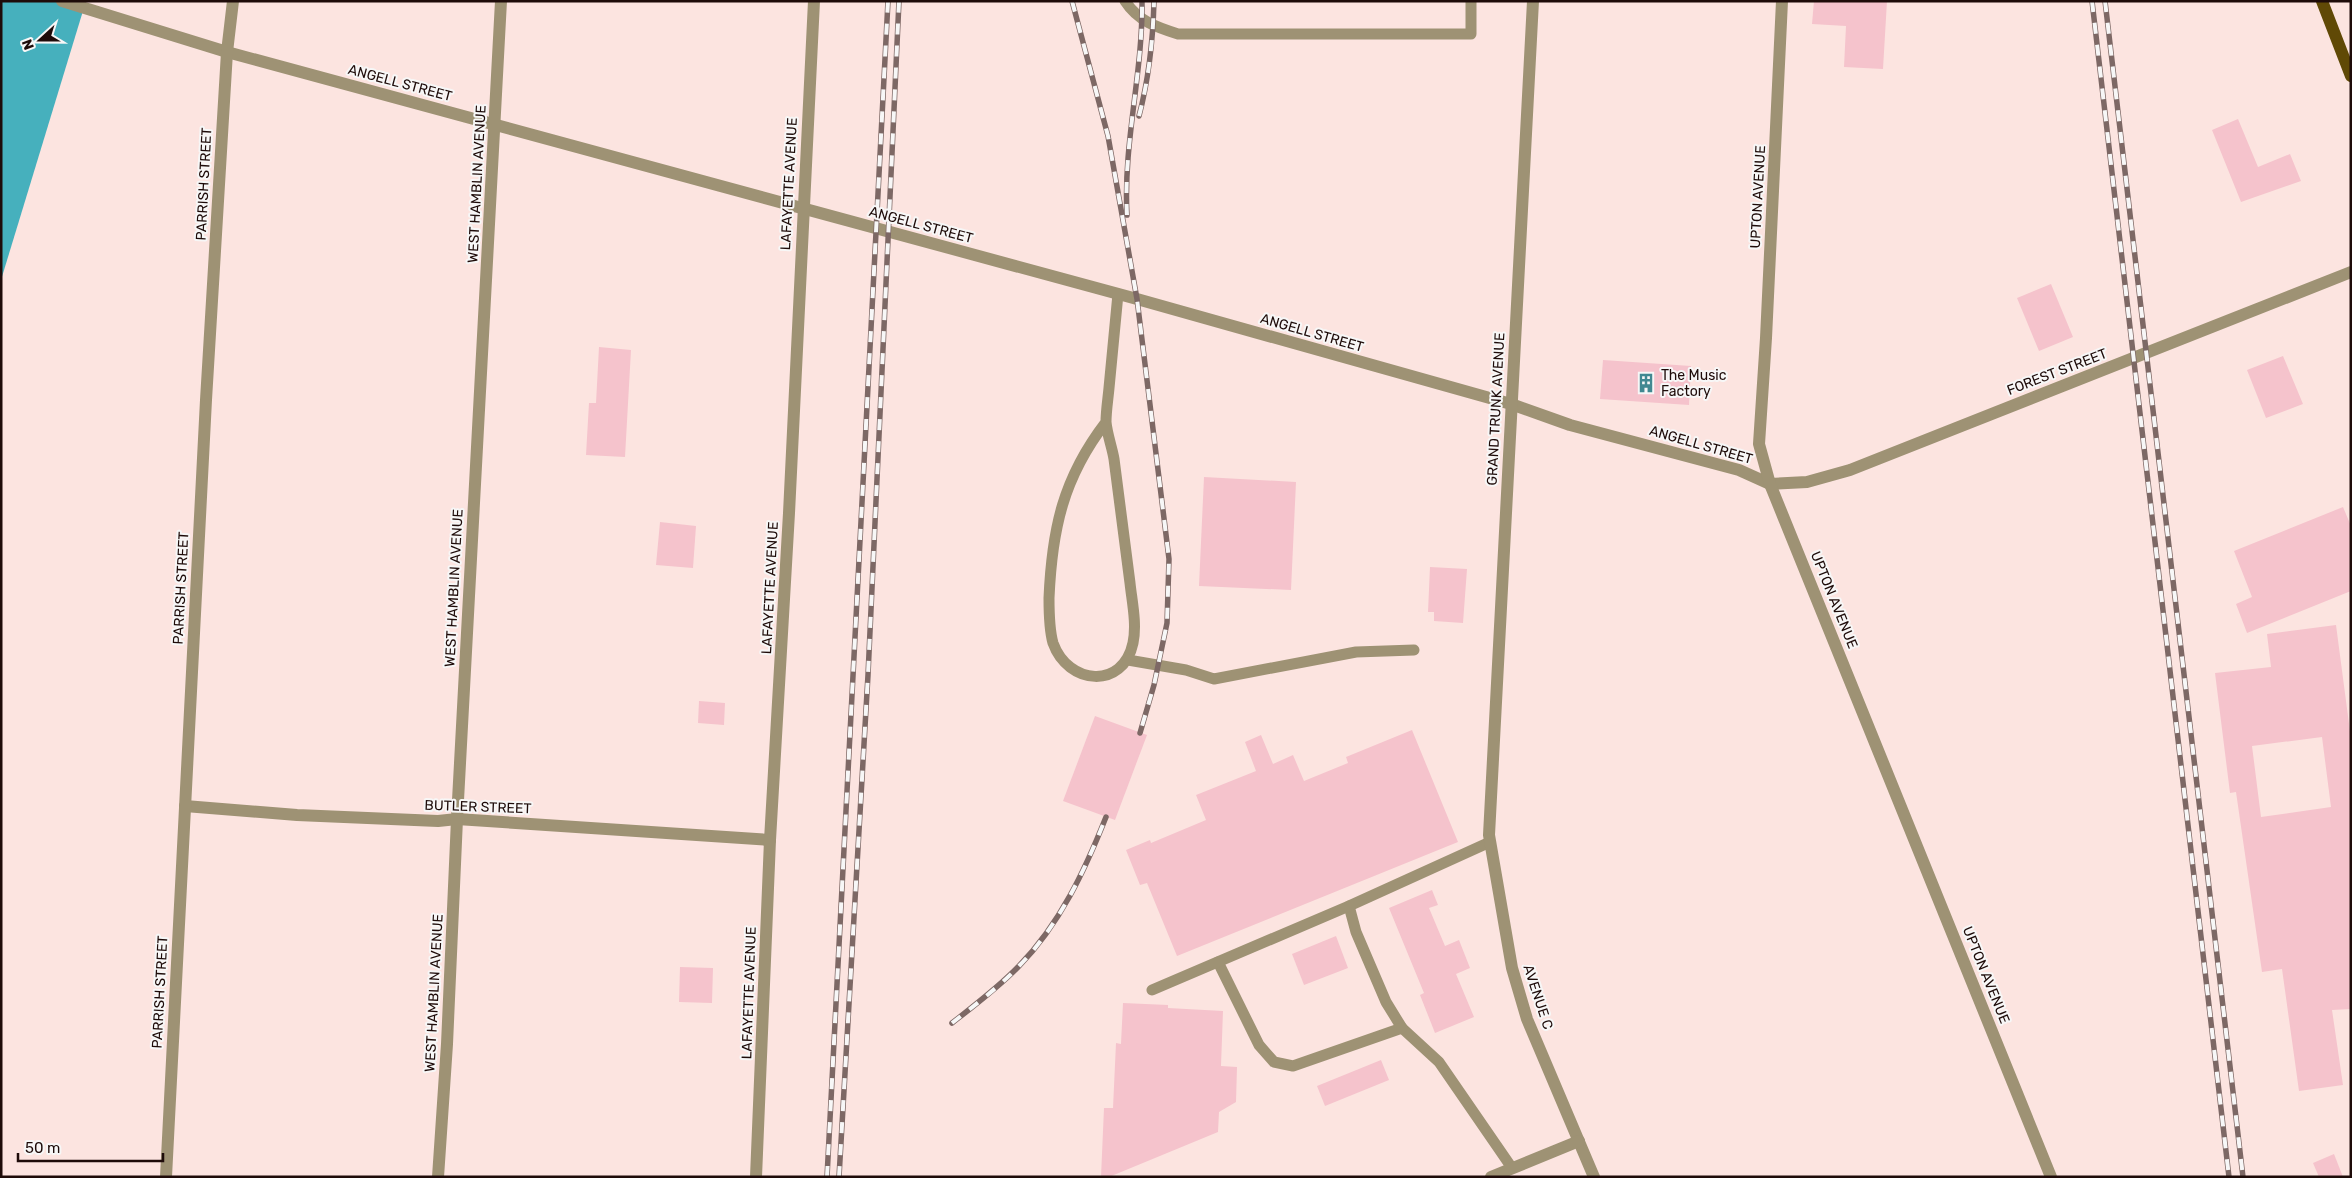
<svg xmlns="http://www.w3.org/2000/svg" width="2352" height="1178" viewBox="0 0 2352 1178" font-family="Rubik,sans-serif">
<rect width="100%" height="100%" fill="#fce4e0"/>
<path fill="#46b0bd" d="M 1,1 L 86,1 L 1,280 Z"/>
<g fill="#f5c3cc" fill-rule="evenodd">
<path d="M 1814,1 L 1887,1 L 1883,69 L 1844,67 L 1846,26 L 1812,24 Z"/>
<path d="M 2238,119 L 2258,167 L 2290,154 L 2301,181 L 2241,202 L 2212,130 Z"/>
<path d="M 2051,284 L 2073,337 L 2039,351 L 2017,298 Z"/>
<path d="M 599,347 L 631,350 L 625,457 L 586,455 L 589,403 L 596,403 Z"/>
<path d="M 2283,356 L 2303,404 L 2266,418 L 2247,370 Z"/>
<path d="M 1603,360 L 1691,366 L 1689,405 L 1600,399 Z"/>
<path d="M 1204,477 L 1296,482 L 1291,590 L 1199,586 Z"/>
<path d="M 2343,507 L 2351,526 L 2351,591 L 2247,633 L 2236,604 L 2252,597 L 2234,551 Z"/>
<path d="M 660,522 L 696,526 L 693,568 L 656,565 Z"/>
<path d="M 1430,567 L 1467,569 L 1463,623 L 1434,621 L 1434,612 L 1428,612 Z"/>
<path d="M 2336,625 L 2351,739 L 2351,1009 L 2332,1010 L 2343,1085 L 2299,1091 L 2282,969 L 2262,972 L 2236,792 L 2230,793 L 2215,673 L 2271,667 L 2267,634 ZM 2322,737 L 2331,807 L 2261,817 L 2252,746 Z"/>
<path d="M 699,701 L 725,703 L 724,725 L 698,723 Z"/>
<path d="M 1095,716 L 1147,735 L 1115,820 L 1063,801 Z"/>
<path d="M 1412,730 L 1458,842 L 1177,956 L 1147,883 L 1140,885 L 1126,850 L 1150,840 L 1151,843 L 1206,820 L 1196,795 L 1256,771 L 1245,742 L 1261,735 L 1273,764 L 1293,755 L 1304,781 L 1348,763 L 1346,757 Z"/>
<path d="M 1432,890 L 1438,905 L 1429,908 L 1445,946 L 1459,940 L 1470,968 L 1456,974 L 1474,1017 L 1435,1033 L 1420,995 L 1424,993 L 1389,908 Z"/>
<path d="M 1336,936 L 1348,968 L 1304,985 L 1292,954 Z"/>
<path d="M 680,967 L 713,968 L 712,1003 L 679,1002 Z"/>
<path d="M 1123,1003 L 1168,1005 L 1168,1008 L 1223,1011 L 1221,1066 L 1237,1067 L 1236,1102 L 1219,1112 L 1218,1132 L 1109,1177 L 1101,1177 L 1104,1108 L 1113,1108 L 1116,1043 L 1121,1044 Z"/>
<path d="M 1381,1060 L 1389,1080 L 1325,1106 L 1317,1086 Z"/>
<path d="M 2334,1154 L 2343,1177 L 2319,1177 L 2313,1163 Z"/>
</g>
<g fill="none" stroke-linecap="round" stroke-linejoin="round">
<g stroke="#9e9274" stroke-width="11">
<path d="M 1125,1 C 1138,21 1156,27 1178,34 L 1471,34 L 1471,1"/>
<path d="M 1106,422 C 1063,478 1052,529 1049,598 C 1049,612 1049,629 1053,643 C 1068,685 1123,690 1133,643 C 1137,624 1132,602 1130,583 C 1125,542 1119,500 1114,459 C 1112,447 1107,434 1106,422 C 1106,411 1108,399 1109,388 C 1112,357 1115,326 1118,294"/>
<path d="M 1128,660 L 1186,670 L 1214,679 L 1356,652 L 1414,650"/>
<path d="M 1349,906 L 1356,932 L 1386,1002 L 1402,1028 L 1439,1062 L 1512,1168"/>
<path d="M 1218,962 L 1259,1045 L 1274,1062 L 1293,1066 L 1402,1028"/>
<path d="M 1152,990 L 1349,906 L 1490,842"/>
</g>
<g stroke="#9e9274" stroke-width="12">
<path d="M 62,1 L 227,52 L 1137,299 L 1511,404 L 1570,425 L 1739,470 L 1770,484 L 1807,482 L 1850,470 L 2351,272"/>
<path d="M 1533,1 L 1489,835 L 1512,968 L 1527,1019 L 1594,1177"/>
<path d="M 185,806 L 297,815 L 438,821 L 457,819 L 770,840"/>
<path d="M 166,1177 L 206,400 L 227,52 L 233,1"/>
<path d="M 756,1177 L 770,840 L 789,513 L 814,1"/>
<path d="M 1491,1177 L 1579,1141"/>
</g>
<g stroke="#9e9274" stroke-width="12">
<path d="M 1782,1 L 1766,338 L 1759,444 L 1770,484 L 2051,1177"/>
<path d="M 438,1177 L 447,1044 L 457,819 L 501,1"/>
</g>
<path stroke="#604906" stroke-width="12" d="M 2322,1 L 2351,76"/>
<defs>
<g id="rail">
<path d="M 1072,1 L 1108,136 L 1137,299 L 1169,559 L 1167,623 L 1154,685 L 1140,733"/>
<path d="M 2092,1 L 2229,1177"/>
<path d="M 2105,1 L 2243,1177"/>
<path d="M 1139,116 C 1149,78 1153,40 1154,1"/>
<path d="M 1127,215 C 1123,143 1143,73 1142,1"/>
<path d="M 952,1023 C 975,1005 999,987 1019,966 C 1060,924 1085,870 1106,817"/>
<path d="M 827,1177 L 888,1"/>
<path d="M 839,1177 L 868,675 L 899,1"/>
</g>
</defs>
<use href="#rail" stroke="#7d6865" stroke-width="5.5"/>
<use href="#rail" stroke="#f7f7f7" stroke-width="4" stroke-dasharray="11" stroke-linecap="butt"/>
</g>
<defs>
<symbol id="building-bare" viewBox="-9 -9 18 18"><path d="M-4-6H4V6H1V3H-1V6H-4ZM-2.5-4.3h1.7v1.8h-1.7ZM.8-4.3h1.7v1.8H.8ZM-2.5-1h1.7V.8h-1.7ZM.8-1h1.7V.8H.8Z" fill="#418891" stroke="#f7f7f7" stroke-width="2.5" paint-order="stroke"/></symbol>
</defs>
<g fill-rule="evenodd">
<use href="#building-bare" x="1632" y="369" width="28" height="28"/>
</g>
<g text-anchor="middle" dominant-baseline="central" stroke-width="4" stroke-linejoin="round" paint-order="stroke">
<g font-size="14" fill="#1e0b09" stroke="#f7f7f7">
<text transform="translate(400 83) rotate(15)">ANGELL STREET</text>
<text transform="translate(204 184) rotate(-87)">PARRISH STREET</text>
<text transform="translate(477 184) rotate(-87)">WEST HAMBLIN AVENUE</text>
<text transform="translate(789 184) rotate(-87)">LAFAYETTE AVENUE</text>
<text transform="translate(1758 197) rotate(-87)">UPTON AVENUE</text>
<text transform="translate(921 225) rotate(15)">ANGELL STREET</text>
<text transform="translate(1312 333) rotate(16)">ANGELL STREET</text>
<text transform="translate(2057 372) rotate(-21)">FOREST STREET</text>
<text transform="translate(1496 409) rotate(-87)">GRAND TRUNK AVENUE</text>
<text transform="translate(1701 445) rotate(16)">ANGELL STREET</text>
<text transform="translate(181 588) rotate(-87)">PARRISH STREET</text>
<text transform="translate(454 588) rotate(-87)">WEST HAMBLIN AVENUE</text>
<text transform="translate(770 588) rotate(-87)">LAFAYETTE AVENUE</text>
<text transform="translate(1834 600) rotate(68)">UPTON AVENUE</text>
<text transform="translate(478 807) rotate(2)">BUTLER STREET</text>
<text transform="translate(1986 975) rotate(68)">UPTON AVENUE</text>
<text transform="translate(160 992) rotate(-87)">PARRISH STREET</text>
<text transform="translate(434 993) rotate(-87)">WEST HAMBLIN AVENUE</text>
<text transform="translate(749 993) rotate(-88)">LAFAYETTE AVENUE</text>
<text transform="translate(1538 997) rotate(72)">AVENUE C</text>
</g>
<g font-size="14" fill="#1e0b09" stroke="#f7f7f7" text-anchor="start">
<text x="1661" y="375">The Music<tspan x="1661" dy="16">Factory</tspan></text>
</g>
</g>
<rect width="2352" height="1178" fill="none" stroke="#1e0b09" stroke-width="5"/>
<g transform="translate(40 40) rotate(249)" stroke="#f7f7f7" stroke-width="4" paint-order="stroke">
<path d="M0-4L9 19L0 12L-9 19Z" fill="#1e0b09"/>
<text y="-8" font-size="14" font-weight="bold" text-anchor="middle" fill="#1e0b09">N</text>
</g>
<path d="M18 1153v8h145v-8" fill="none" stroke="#1e0b09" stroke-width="2.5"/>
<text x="25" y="1153" font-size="15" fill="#1e0b09" stroke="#f7f7f7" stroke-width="4" paint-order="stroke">50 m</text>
</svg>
